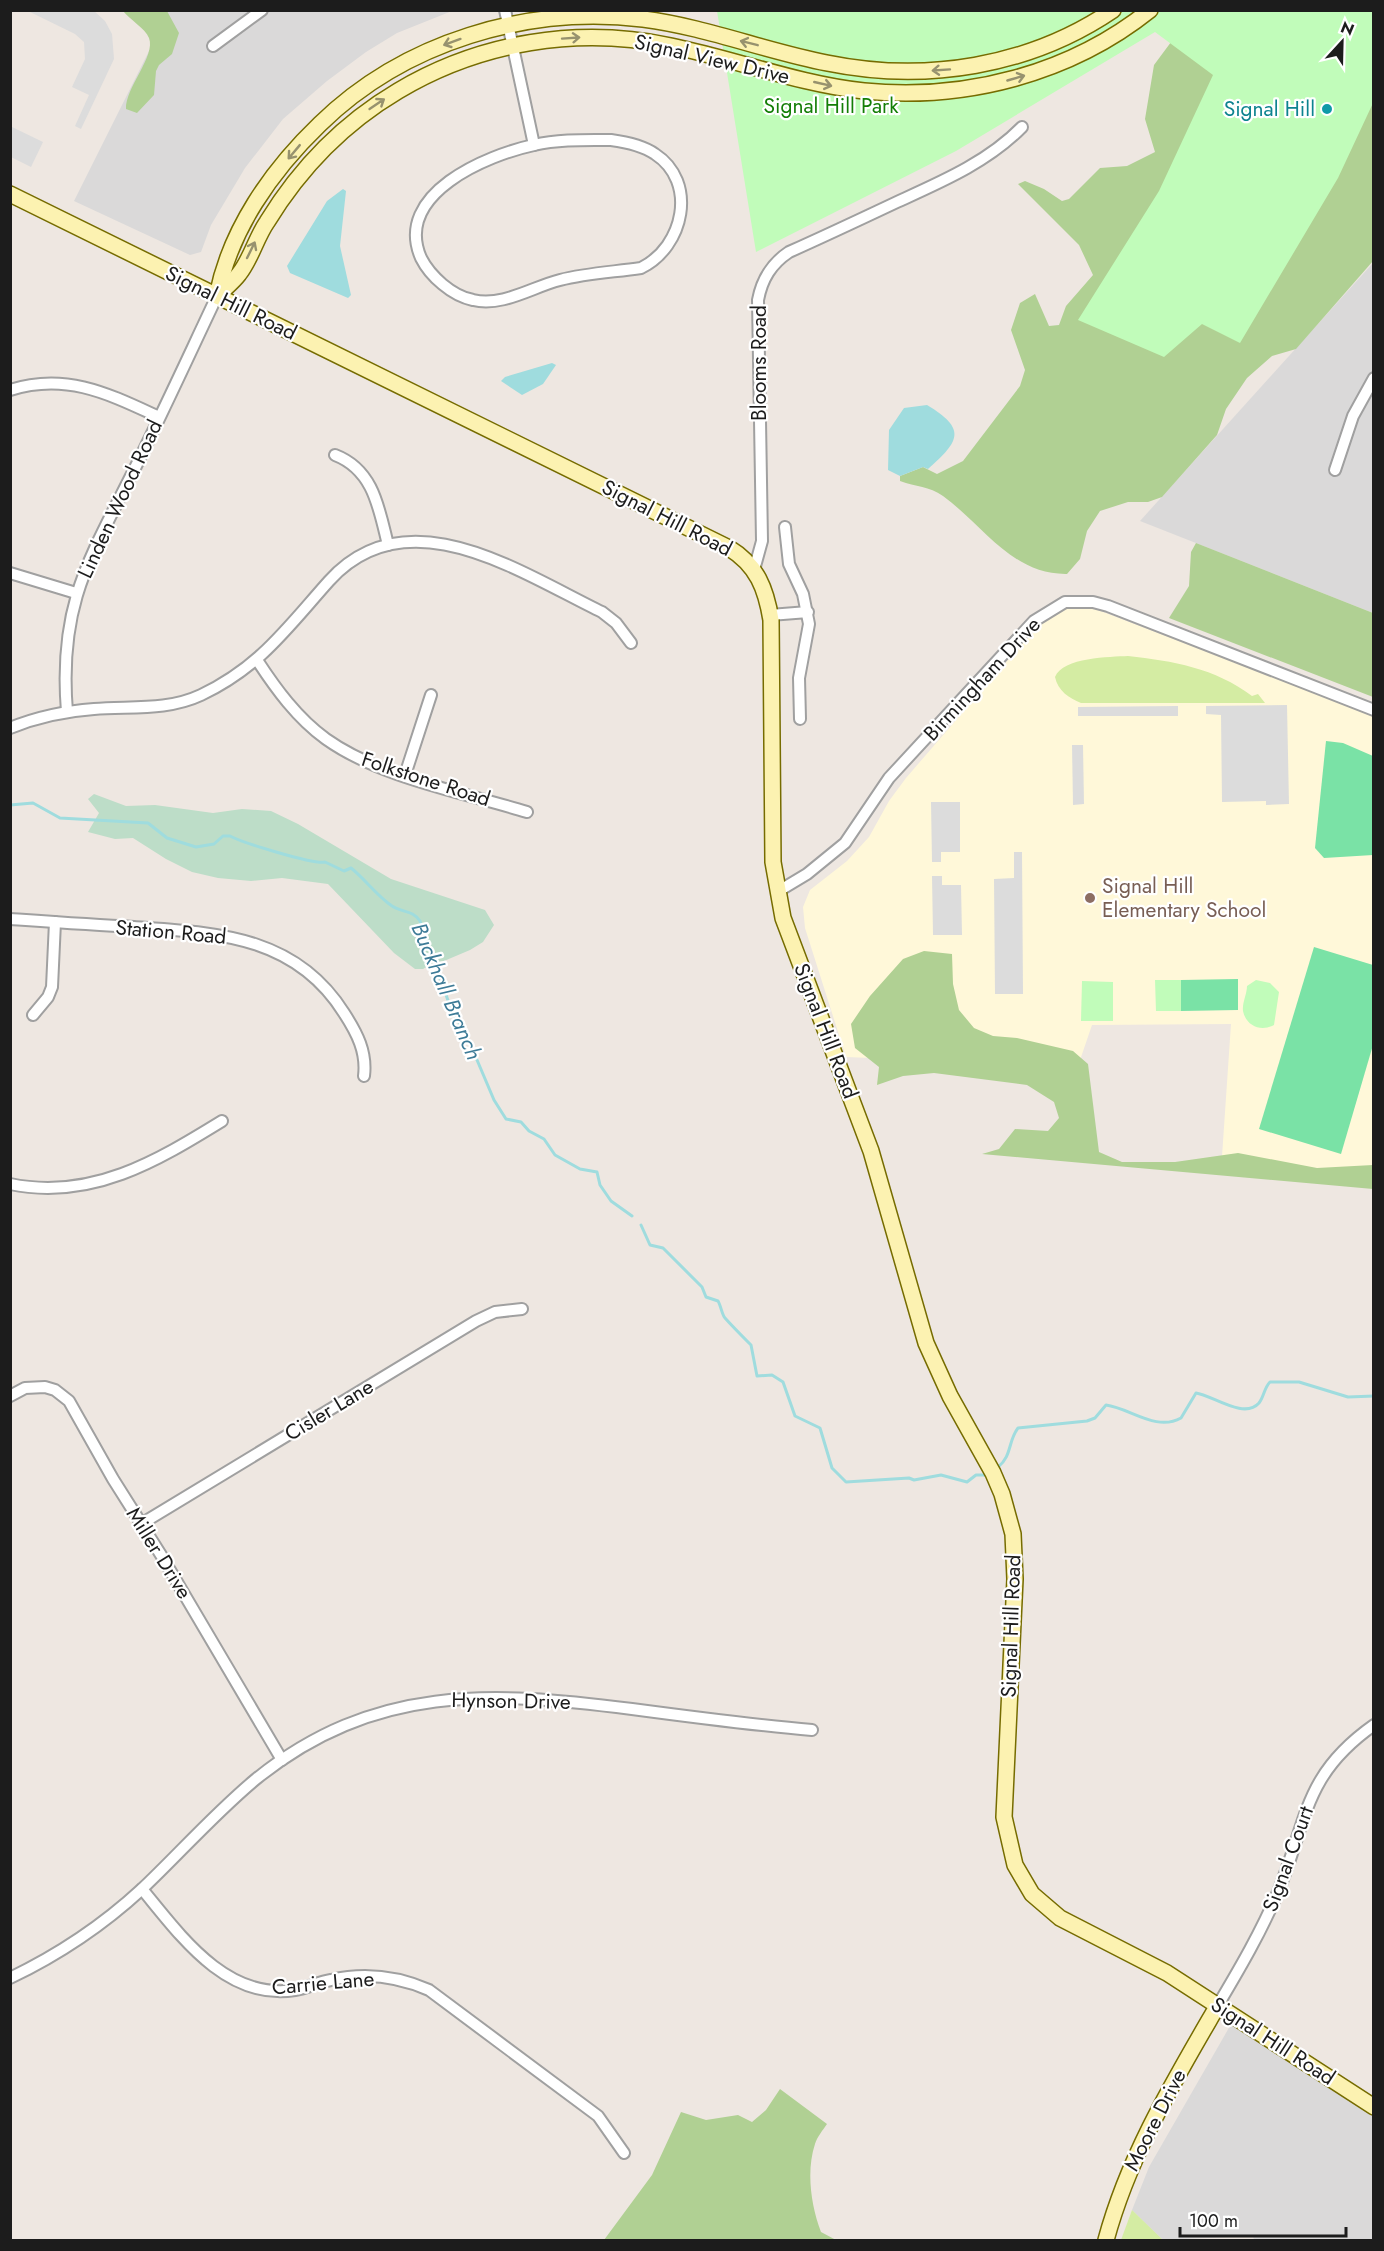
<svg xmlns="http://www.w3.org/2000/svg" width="1384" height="2251" viewBox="0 0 1384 2251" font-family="Jost,sans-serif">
<rect width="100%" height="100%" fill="#eee7e1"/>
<g fill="#dad9d9">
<path d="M 132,11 L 452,11 L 397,33 L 366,52 L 327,81 L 283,119 L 245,168 L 211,225 L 201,252 L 190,255 L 74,201 L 156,37 Z"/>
<path d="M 1373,263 L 1373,613 L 1140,521 Z"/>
<path d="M 1230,2026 L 1239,2026 L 1373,2114 L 1373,2240 L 1254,2240 L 1253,2236 L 1163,2240 L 1132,2210 L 1149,2167 Z"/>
</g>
<path fill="#fff8d9" d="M 1071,606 L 1090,607 L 1373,715 L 1373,1181 L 1221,1171 L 1231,1024 L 1092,1025 L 1078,1066 L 846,1057 L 805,928 L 803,907 L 810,890 L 847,861 L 869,837 L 889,801 L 906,778 L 1027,638 L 1045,620 L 1058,611 Z"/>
<g fill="#d4eca3">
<path d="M 1128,656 C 1173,661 1215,668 1252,696 L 1258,694 L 1265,703 L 1081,703 C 1069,698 1058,691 1055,677 C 1063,657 1110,657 1128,656 Z"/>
<path d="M 1132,2210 L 1163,2240 L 1121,2240 Z"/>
</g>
<g fill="#b0d093">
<path d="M 123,11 L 167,11 L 179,33 L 172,54 L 159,65 L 156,71 L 154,95 L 137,113 L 126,109 C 125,88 156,56 149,38 C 145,28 130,20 123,11 Z"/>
<path d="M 1373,11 L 1373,261 L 1296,349 L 1272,356 L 1247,378 L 1226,409 L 1217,435 L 1162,497 L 1148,502 L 1128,502 L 1100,511 L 1087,531 L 1080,559 L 1067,574 C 1012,575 983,525 943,496 C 929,486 916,487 900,481 L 900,476 L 923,467 L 937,474 L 963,461 L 1020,386 L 1025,370 L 1011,330 L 1020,303 L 1035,294 L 1049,326 L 1059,325 L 1066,306 L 1093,275 L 1079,245 L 1018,184 L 1025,181 L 1044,189 L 1062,201 L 1069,199 L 1100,168 L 1127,166 L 1155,152 L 1145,119 L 1154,65 L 1177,34 Z"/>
<path d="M 1196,543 L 1373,613 L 1373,697 L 1169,618 L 1189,586 L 1191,552 Z"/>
<path d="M 924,951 L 952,954 L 953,984 L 959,1010 L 974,1028 L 993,1036 L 1017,1038 L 1073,1051 L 1088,1064 L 1099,1152 L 1122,1162 L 1175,1162 L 1238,1153 L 1317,1168 L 1373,1165 L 1373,1189 L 982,1154 L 999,1149 L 1015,1129 L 1048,1131 L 1059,1118 L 1054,1102 L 1027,1085 L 934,1073 L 903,1076 L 877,1085 L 879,1067 L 855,1048 L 851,1024 L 870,996 L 903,959 Z"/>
<path d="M 780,2089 L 827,2124 C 823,2130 817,2137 815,2144 C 806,2171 811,2206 821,2232 L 836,2240 L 861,2239 L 860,2240 L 604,2240 L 652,2175 L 681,2112 L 706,2120 L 738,2115 L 752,2122 L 766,2110 Z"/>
</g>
<path fill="#bdddc8" d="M 94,794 L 126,806 L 155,805 L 213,813 L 242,809 L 271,811 L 298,824 L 391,879 L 485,910 L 494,925 L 483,942 L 470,950 L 444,961 L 435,962 L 423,969 L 415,969 L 394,953 L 328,884 L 282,878 L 251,881 L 218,878 L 192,872 L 166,859 L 133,838 L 115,839 L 88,832 L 99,813 L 88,799 Z"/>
<g fill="#c1fcba">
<path d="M 717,11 L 1373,11 L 1373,103 L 1338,178 L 1240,343 L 1202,324 L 1164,357 L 1078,320 L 1159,191 L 1213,75 L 1155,32 L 956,151 L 756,252 Z"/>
<path d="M 1155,980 L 1181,980 L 1181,1011 L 1156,1011 Z"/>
<path d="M 1256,980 L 1270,983 L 1279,992 L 1274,1025 C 1261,1032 1246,1026 1243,1011 C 1242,1003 1247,994 1247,986 Z"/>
<path d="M 1082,981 L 1113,982 L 1113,1021 L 1081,1021 Z"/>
</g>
<g fill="#7ae2a6">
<path d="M 1326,741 L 1343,743 L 1373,756 L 1373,855 L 1324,858 L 1315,848 Z"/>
<path d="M 1314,947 L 1373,965 L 1373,1045 L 1341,1154 L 1259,1129 Z"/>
<path d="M 1238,979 L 1238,1010 L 1181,1011 L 1181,980 Z"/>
</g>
<g fill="#dcdcdc">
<path d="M 28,11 L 94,11 L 105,21 L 112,34 L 114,59 L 81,129 L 75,126 L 89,95 L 72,87 L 85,59 L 84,42 L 75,34 Z"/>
<path d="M 10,126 L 43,142 L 31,167 L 11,157 Z"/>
<path d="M 1287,705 L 1289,804 L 1266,805 L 1266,801 L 1222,802 L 1221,715 L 1206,714 L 1206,706 Z"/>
<path d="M 1178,706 L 1178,716 L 1078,716 L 1078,707 Z"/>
<path d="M 1072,745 L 1083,745 L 1084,804 L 1073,805 Z"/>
<path d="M 931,802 L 960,802 L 960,852 L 941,852 L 941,862 L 932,862 Z"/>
<path d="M 1014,852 L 1022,852 L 1023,994 L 995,994 L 994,879 L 1014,878 Z"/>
<path d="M 932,876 L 942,876 L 942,885 L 961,885 L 962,935 L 933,935 Z"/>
</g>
<g fill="#9fdcde">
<path d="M 343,189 L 346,191 L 340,246 L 351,295 L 348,298 L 290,273 L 287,266 L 327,201 Z"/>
<path d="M 552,363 L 556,365 L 543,384 L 522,395 L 501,381 L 505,377 Z"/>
<path d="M 927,405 C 967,429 960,441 928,469 L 923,467 L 900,476 L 888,470 L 889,430 L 904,408 Z"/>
</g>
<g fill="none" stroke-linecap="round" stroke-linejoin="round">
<g stroke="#9fdcde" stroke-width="3">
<path d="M 10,805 L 33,803 L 60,818 L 148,823 L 167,838 L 196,847 L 214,844 L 223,836 L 230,836 C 243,843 315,865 325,862 L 344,871 L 351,868 C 365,879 376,895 392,906 C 403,913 413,910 420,921 L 451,1009 L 466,1034 L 494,1100 L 506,1119 L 521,1122 L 529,1131 L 544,1139 L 555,1155 L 580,1169 L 597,1172 L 600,1185 L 611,1201 L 632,1216"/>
<path d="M 641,1225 L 650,1245 L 663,1248 L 702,1287 L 706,1297 L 718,1301 C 721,1306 722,1315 725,1318 C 733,1327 742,1336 751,1345 L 757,1376 L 772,1375 L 783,1382 L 795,1416 L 820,1428 L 832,1468 L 846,1482 L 909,1478 L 914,1480 L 941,1475 L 967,1482 L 976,1475 L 985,1475"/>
<path d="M 998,1467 C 1012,1456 1008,1441 1018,1428 L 1087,1421 L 1095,1418 L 1106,1405 C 1130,1408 1156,1432 1181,1418 L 1196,1393 C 1212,1395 1244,1420 1259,1403 C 1264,1397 1264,1388 1270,1382 L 1299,1382 L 1348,1397 L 1374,1396"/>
</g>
<defs>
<g id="street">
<path d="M 505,10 L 534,145"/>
<path d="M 213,46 L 262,10"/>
<path d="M 611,140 C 626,142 642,145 655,154 C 698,182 684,247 641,268 C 614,272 587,273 560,280 C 532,287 503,307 473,300 C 452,296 430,276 421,258 C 393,194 487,155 534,145 C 559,139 586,140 611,140 Z"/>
<path d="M 10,390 C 66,372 109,394 159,417"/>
<path d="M 335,455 C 374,470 379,509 388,545"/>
<path d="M 1335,470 L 1353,416 L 1374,378"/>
<path d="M 785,527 L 789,564 L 803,594 L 809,624 L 799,678 L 800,719"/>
<path d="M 754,570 L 762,541 L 758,300 C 762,279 771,264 789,252 C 825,236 861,219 897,202 C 941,182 988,162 1022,127"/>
<path d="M 10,573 L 76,593"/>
<path d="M 770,615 L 808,612"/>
<path d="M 257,660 C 276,689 297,718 326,739 C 381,778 462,792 527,812"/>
<path d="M 67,712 C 58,604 90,558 136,466 C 164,410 190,353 217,296"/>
<path d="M 10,728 C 37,717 65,711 94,709 C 130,706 167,711 201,695 C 260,667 287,628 329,581 C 407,494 521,573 602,612 L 616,623 L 631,643"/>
<path d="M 405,775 L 431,695"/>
<path d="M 777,892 L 807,874 L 845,843 L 889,778 L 1034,621 L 1065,602 L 1093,602 L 1108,606 L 1374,710"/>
<path d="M 10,919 C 52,922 93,925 134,927 C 216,933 295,935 344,1013 C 357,1033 367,1052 364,1076"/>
<path d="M 33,1015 L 48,997 L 52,987 L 55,922"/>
<path d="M 10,1184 C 91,1201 157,1161 222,1121"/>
<path d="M 10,1396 L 25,1388 L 45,1387 L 55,1390 L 69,1401 L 113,1479 L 161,1555 L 282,1760"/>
<path d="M 141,1524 L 476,1321 L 495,1312 L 522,1309"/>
<path d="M 142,1889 C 180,1935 226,2001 295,1990 C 307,1988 319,1982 331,1980 C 365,1972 397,1976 429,1990 L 598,2116 L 624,2153"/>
<path d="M 10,1978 C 58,1955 103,1925 142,1889 C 180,1853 215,1813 256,1779 C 374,1684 491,1691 632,1709 C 692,1717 752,1725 812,1730"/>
<path d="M 1218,2005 C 1240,1968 1261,1932 1278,1892 C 1308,1819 1303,1775 1374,1725"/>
</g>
<g id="secondary">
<path d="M 10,194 L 729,548 C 757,565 766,589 771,620 L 773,862 L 783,918 L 871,1151 L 926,1343 L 950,1396 L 993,1473 L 1002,1494 L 1013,1534 L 1015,1579 L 1004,1817 L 1015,1865 L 1032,1894 L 1060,1918 L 1167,1973 L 1374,2107"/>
<path d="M 217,296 C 224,289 233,282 239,274 C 251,259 256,238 267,222 C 300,168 344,123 398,91 C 480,42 578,26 671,46 C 735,59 798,84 864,91 C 965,101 1070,74 1150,10"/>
<path d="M 217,296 C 230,230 271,171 320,124 C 404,42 527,5 643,19 C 706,27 765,51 827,63 C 925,83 1029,67 1113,10"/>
<path d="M 1106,2240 C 1129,2155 1174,2081 1218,2005"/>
</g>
</defs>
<use href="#street" stroke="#a0a0a0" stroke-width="14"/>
<use href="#secondary" stroke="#766c00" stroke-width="18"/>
<use href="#street" stroke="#fff" stroke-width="10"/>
<use href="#secondary" stroke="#fcf2b1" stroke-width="15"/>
</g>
<defs><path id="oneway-shaft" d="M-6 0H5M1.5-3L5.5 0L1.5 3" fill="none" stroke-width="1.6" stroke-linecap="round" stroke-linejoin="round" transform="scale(1.5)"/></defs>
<g stroke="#97926e">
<use href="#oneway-shaft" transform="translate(571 38) rotate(-4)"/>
<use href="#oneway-shaft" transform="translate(452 42) rotate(160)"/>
<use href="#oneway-shaft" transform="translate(749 43) rotate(-166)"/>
<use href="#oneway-shaft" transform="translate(941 70) rotate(176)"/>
<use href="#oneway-shaft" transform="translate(1016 78) rotate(-16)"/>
<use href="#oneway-shaft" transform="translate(823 84) rotate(13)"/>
<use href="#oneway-shaft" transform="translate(377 104) rotate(-34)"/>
<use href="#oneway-shaft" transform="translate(294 152) rotate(130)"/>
<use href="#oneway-shaft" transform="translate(251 250) rotate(-64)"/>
</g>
<circle fill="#0f9aa8" stroke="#fff" stroke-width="2" cx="1327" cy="109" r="6"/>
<circle fill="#8d6e63" stroke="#fff" stroke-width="2" cx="1090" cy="898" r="6"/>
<g text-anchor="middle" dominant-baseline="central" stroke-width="4.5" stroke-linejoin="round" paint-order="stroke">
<g font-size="21" fill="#1c1c1c" stroke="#fff">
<text transform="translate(712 59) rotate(13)">Signal View Drive</text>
<text transform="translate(231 303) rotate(26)">Signal Hill Road</text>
<text transform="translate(759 363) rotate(-90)">Blooms Road</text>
<text transform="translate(120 499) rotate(-65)">Linden Wood Road</text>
<text transform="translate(667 518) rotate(27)">Signal Hill Road</text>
<text transform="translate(982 679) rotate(-47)">Birmingham Drive</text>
<text transform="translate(426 779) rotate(18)">Folkstone Road</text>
<text transform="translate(171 932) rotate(5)">Station Road</text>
<text transform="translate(826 1031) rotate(69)">Signal Hill Road</text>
<text transform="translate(329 1410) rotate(-31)">Cisler Lane</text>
<text transform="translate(159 1553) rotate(58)">Miller Drive</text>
<text transform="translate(1011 1626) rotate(-88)">Signal Hill Road</text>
<text transform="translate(511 1701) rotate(1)">Hynson Drive</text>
<text transform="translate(1288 1859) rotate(-70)">Signal Court</text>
<text transform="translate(323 1983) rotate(-5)">Carrie Lane</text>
<text transform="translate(1273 2041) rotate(33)">Signal Hill Road</text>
<text transform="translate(1155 2120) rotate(-63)">Moore Drive</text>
</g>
<g font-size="21" fill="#137e06" stroke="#fff">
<text x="831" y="106">Signal Hill Park</text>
</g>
<g font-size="21" fill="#0d838f" stroke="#fff" text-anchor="end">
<text x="1315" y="109">Signal Hill</text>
</g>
<g font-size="21" fill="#785e54" stroke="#fff" text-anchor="start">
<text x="1102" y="886">Signal Hill<tspan x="1102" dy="24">Elementary School</tspan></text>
</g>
<g font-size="22" font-style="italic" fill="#3d7b97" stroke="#fff">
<text transform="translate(447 991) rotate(67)">Buckhall Branch</text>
</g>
</g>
<rect width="1384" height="2251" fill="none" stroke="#1c1c1c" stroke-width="24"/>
<g transform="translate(1342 42) rotate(22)" stroke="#ffffff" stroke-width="4.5" paint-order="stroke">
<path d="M0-4.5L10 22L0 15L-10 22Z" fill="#1c1c1c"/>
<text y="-9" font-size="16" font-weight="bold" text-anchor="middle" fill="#1c1c1c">N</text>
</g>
<path d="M1180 2227v9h166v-9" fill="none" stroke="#1c1c1c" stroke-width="3"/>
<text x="1189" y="2227" font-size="18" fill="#1c1c1c" stroke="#ffffff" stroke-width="4.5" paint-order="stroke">100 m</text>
</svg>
